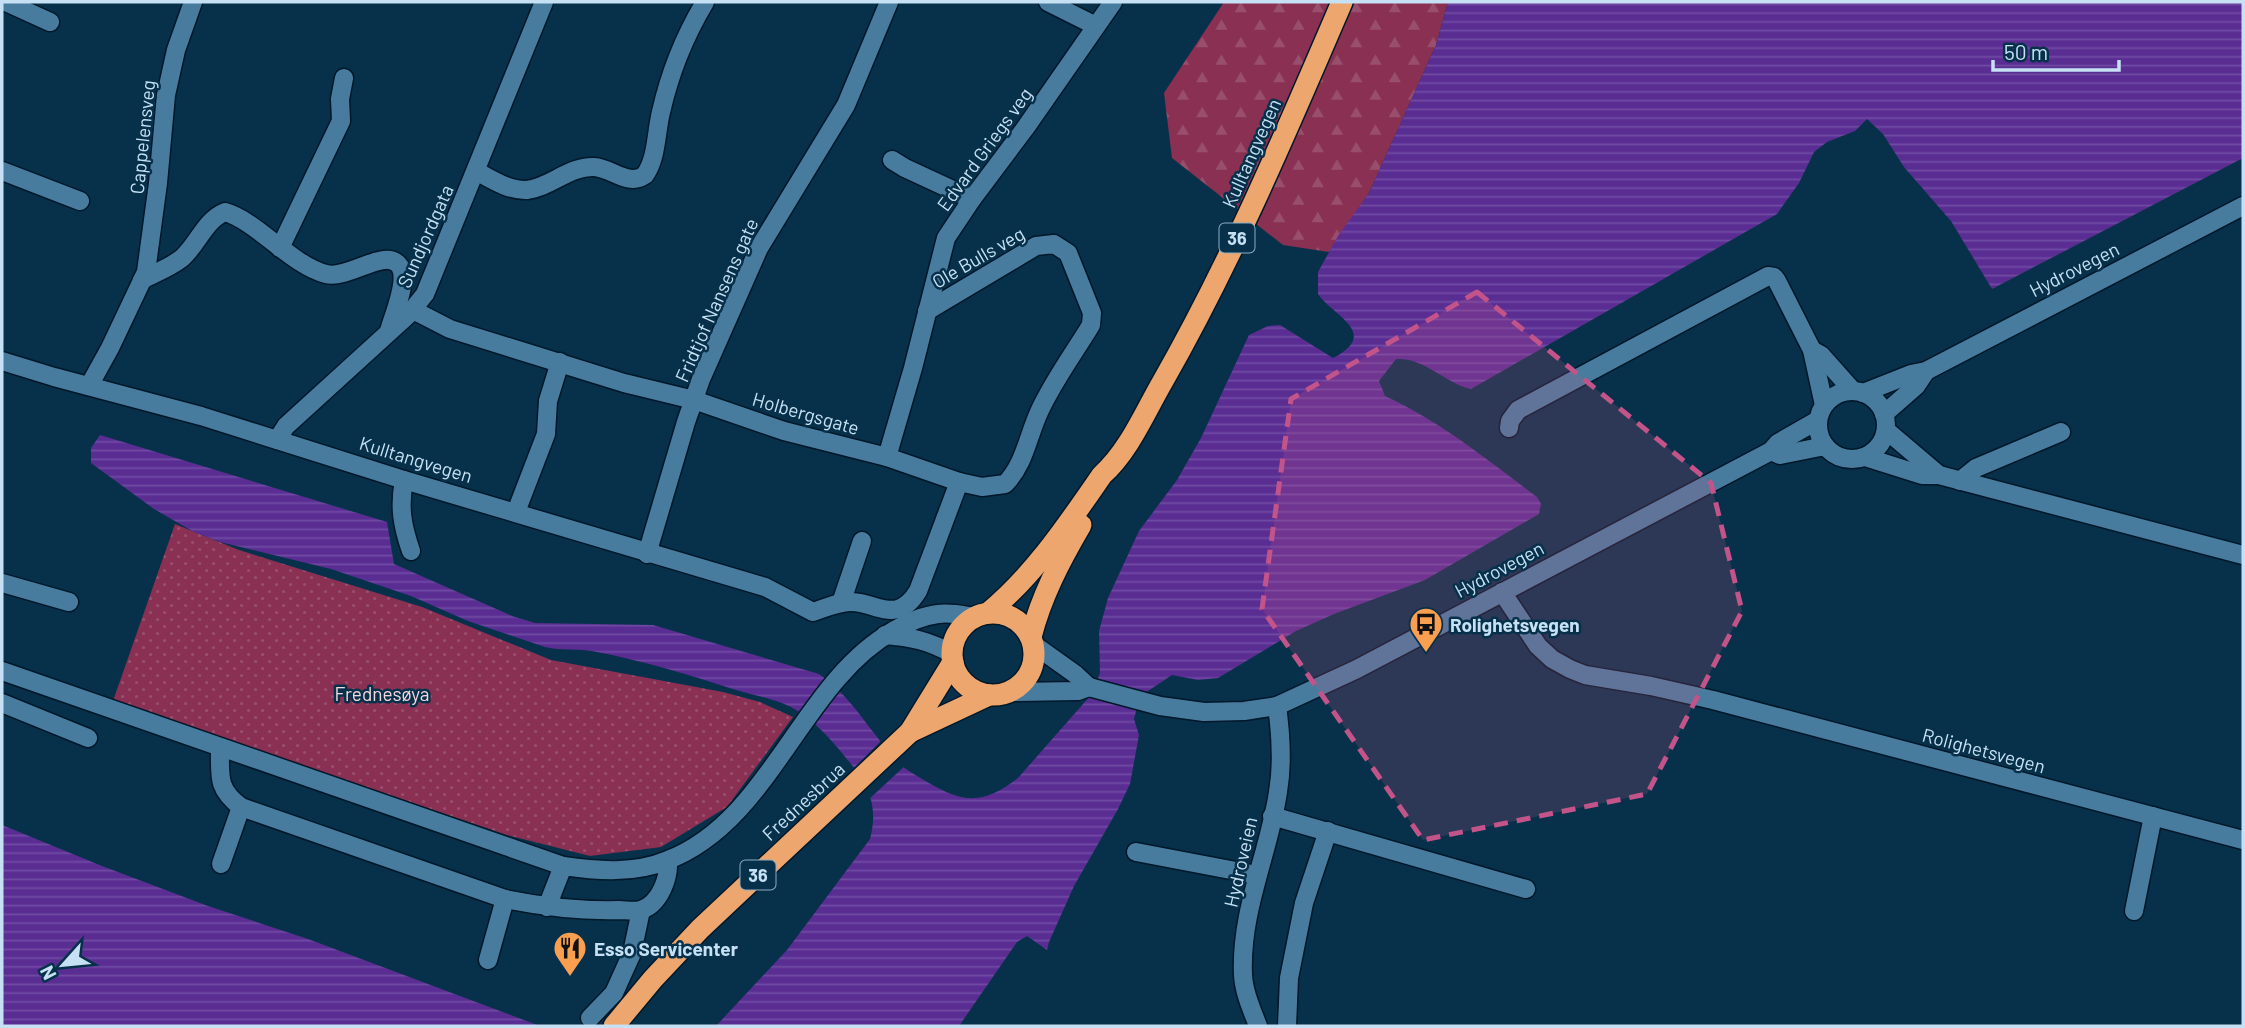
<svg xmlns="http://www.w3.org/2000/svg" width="2245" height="1028" viewBox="0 0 2245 1028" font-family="Barlow,sans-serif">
<defs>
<pattern id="forest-firs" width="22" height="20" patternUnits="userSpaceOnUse" patternTransform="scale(1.75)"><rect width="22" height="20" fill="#893053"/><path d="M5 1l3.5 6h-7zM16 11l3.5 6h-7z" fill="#984e6c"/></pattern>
<pattern id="park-dots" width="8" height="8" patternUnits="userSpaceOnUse" patternTransform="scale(1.75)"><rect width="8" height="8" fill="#893053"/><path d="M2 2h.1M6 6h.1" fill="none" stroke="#984e6c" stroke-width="1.8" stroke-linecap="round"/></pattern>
<pattern id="water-rules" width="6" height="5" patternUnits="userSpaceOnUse" patternTransform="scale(1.75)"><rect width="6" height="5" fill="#5a2d93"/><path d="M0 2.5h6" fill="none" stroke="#704ba3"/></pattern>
</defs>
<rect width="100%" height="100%" fill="#07314a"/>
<path fill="url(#forest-firs)" d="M 1224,2 L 1448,2 L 1436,45 L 1369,193 L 1329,252 L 1283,245 L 1172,158 L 1164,93 Z"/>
<path fill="url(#park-dots)" d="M 175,524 L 239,550 L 422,607 L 551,660 L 723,692 L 760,702 L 793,717 L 727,807 L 661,847 L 590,856 L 507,835 L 113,701 Z"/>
<g fill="url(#water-rules)">
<path d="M 1448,2 L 2243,2 L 2243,158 L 1992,289 L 1951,221 L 1904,167 L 1883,134 L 1867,119 L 1855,131 L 1827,142 L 1814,152 L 1799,183 L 1777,214 L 1471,389 C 1445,383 1424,357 1396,359 L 1379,381 L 1385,396 C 1440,421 1489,461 1537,497 L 1541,504 L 1539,514 L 1425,580 L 1334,614 L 1296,631 L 1218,678 L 1198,680 L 1172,675 L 1145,693 L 1138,704 L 1134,719 L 1139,735 L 1130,784 L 1118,809 L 1074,886 L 1049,942 L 1047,950 L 1027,936 L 1017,942 L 959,1026 L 716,1026 L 787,950 L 870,839 C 879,805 868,783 846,758 C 830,738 814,720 791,707 C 775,699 753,695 736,690 C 690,675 644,661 597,652 C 579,648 562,651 545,647 L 468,621 L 411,596 L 331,569 L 220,542 L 194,532 L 154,509 L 91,463 L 91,448 L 100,435 L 387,522 L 394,564 L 512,616 L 535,623 L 653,625 L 819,674 C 843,690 860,715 877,737 C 883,744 887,753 894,759 C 904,769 917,776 929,783 C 965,804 984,804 1018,778 L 1091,695 L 1100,673 L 1099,631 L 1108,598 L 1139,531 L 1177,480 L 1201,438 L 1249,335 L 1268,326 L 1280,325 L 1333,358 C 1381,333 1333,316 1318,294 L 1318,272 L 1338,236 L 1369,193 L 1436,45 Z"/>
<path d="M 2,825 L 102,866 L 208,906 L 308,939 L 540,1026 L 2,1026 Z"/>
</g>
<path fill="#07314a" d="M 883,739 L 895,756 L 907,764 L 868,800 L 852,770 Z"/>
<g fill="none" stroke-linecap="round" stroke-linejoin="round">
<defs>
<g id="minor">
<path d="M 6,2 L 50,22"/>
<path d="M 1048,2 L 1096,26"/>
<path d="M 892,160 L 905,168 L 972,199"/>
<path d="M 2,171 L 80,201"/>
<path d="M 476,171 C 491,179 509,191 527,190 C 551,187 569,166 594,167 C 612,168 628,187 645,175 C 657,158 656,132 661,112 C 670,72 684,37 705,2"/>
<path d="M 280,248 L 341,121 L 340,99 L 344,78"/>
<path d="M 142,280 C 155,273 171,267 182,258 C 198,244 205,220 225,212 C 257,221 291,265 326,274 C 347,280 383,249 398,264 C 411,277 393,315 389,331"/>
<path d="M 413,310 L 450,329 L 624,383 L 694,400 L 784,431 L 887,457 L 959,482 L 982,487 L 1005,484 C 1025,464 1028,435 1040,410 C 1054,380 1074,353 1091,325 L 1092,313 L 1068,253 L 1054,244 L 1036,246 L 927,311"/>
<path d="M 1812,350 L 1821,355 L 1853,391"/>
<path d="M 2,361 L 54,377 L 201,416 L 404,480 L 765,587 L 813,612 C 825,608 840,601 852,602 C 878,603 897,625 918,591 L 959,482"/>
<path d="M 89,386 L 110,348 L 146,272 L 158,183 L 166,95 L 176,50 L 193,2"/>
<circle cx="1852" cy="425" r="34"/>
<path d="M 1863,393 L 1911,374 L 1926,371 L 2243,206"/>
<path d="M 1884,414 L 1916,386 L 1926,371"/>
<path d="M 1509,428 L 1510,421 L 1518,410 L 1768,276 L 1774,277 L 1777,281 L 1812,350 L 1824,405"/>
<path d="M 1886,430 L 1939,475"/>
<path d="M 277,440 L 286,426 L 409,314 L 425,294 L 544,2"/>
<path d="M 1771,451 L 1780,455 L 1825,446"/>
<path d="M 887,457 L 913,368 L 946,238 L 972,199 L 1026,127 L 1113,2"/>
<path d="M 1865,457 L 1922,475 L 1939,475 L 2243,555"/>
<path d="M 404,480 C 399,507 402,525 411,551"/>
<path d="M 1960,481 L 1976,468 L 2061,432"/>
<path d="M 516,512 L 546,434 L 548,401 L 560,362"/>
<path d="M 647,554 L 686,422 L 701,379 L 759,248 L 846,105 L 889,2"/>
<path d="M 2,583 L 69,602"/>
<path d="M 1502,592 L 1538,646 L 1552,659 L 1570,669 L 1585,675 L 1651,686 L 1713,700 L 2243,840"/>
<path d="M 841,603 L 862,541"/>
<path d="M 885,635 C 911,637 930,641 952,654"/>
<path d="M 1033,644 L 1075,674 L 1089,687"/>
<path d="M 2,671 L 563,866 C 597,871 635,874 668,860 C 771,820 801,683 893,631 C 908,623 921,616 938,614 C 950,612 962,615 975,617"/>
<path d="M 1089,687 L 1160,706 L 1204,712 L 1244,711 L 1277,706 L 1357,669 L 1771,451 L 1778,443 L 1818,420"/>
<path d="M 1010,692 L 1078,691 L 1089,687"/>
<path d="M 2,703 L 88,738"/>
<path d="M 220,748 C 220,777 217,789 241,807 L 505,899 C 544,907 580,911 619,910 C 625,910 635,912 641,910 C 660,904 669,878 668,861"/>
<path d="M 1272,816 L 1526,889"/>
<path d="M 1136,852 L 1257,875"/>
<path d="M 221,864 L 241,807"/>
<path d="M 547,907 L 563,866"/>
<path d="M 2134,911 L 2153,816"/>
<path d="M 488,960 L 505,899"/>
<path d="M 590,1018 L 614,993 L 632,953 L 641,910"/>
<path d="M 1258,1026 C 1252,1010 1244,993 1243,975 C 1240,911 1269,853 1278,792 C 1283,763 1281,735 1277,706"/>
<path d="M 1287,1026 L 1289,978 L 1304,903 L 1328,831"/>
</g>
<g id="highway">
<circle cx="993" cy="654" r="41"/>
<path d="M 988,613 C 1035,574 1068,524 1102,475 C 1129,451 1145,412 1163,381 C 1232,260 1287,130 1342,2"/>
<path d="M 1031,637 C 1041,597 1060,561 1081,525"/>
<path d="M 910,732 L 989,695"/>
<path d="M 614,1026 L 653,979 L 700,929 L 910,732 L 953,662"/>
</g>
</defs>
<use href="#minor" stroke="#001829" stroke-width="21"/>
<use href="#highway" stroke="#001829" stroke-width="24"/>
<use href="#minor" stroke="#487c9f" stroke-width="18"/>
<use href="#highway" stroke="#eda76e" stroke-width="21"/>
</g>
<path fill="#c35489" fill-opacity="0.2" stroke="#c35489" stroke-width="5" stroke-dasharray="14 9" stroke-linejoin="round" d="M 1477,292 L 1711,483 L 1742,611 L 1647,794 L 1423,840 L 1262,609 L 1291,399 Z"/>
<defs>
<symbol id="bus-pin" viewBox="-11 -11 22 30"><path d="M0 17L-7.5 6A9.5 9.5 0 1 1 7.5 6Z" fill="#fa9f4f" stroke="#07314a"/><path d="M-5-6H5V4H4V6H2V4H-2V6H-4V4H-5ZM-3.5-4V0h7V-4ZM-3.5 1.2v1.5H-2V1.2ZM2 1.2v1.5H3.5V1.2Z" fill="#111"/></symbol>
<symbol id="restaurant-pin" viewBox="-11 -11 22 30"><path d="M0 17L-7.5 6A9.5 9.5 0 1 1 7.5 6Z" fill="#fa9f4f" stroke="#07314a"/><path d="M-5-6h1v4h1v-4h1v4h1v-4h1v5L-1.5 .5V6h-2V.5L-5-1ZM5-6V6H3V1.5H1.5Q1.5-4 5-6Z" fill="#111"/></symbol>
</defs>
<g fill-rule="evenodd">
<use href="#bus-pin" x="1407" y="605" width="38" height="52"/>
<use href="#restaurant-pin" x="551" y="929" width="38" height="52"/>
</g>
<g text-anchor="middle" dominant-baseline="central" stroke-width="5" stroke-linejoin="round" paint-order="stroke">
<g fill="#07314a" stroke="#8dacc1" stroke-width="2">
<rect x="1219.5" y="223.5" width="35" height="29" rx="5"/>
<rect x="740.5" y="860.5" width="35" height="29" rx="5"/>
</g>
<g font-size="18" font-weight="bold" fill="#c6e1f4">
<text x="1237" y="238">36</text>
<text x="758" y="875">36</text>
</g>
<g font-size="19" fill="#c6e1f4" stroke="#07314a">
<text transform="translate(142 137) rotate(-84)">Cappelensveg</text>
<text transform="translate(984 149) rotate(-54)">Edvard Griegs veg</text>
<text transform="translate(1251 153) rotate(-66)">Kulltangvegen</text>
<text transform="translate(425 236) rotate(-66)">Sundjordgata</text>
<text transform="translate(978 257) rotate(-30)">Ole Bulls veg</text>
<text transform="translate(2074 269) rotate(-27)">Hydrovegen</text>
<text transform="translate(716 300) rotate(-66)">Fridtjof Nansens gate</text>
<text transform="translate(806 413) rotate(16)">Holbergsgate</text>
<text transform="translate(416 459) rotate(17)">Kulltangvegen</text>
<text transform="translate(1499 569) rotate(-28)">Hydrovegen</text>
<text transform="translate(1984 750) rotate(15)">Rolighetsvegen</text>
<text transform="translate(803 801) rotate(-43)">Frednesbrua</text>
<text transform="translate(1240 862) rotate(-77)">Hydroveien</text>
</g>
<g font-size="19" font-weight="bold" fill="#c6e1f4" stroke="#07314a" text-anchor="start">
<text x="1450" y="624">Rolighetsvegen</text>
<text x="594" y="948">Esso Servicenter</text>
</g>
<g font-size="19" fill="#f6d6df" stroke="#07314a">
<text x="382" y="693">Frednesøya</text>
</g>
</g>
<rect width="2245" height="1028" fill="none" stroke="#c6e1f4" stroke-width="7"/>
<g transform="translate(63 965) rotate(243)" stroke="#07314a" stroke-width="5" paint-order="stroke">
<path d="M0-5L12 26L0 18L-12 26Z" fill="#c6e1f4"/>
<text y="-10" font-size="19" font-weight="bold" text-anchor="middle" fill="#c6e1f4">N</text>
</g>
<path d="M1993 60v10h126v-10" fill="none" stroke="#c6e1f4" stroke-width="3.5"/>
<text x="2004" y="60" font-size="21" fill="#c6e1f4" stroke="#07314a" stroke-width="5" paint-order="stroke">50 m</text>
</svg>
